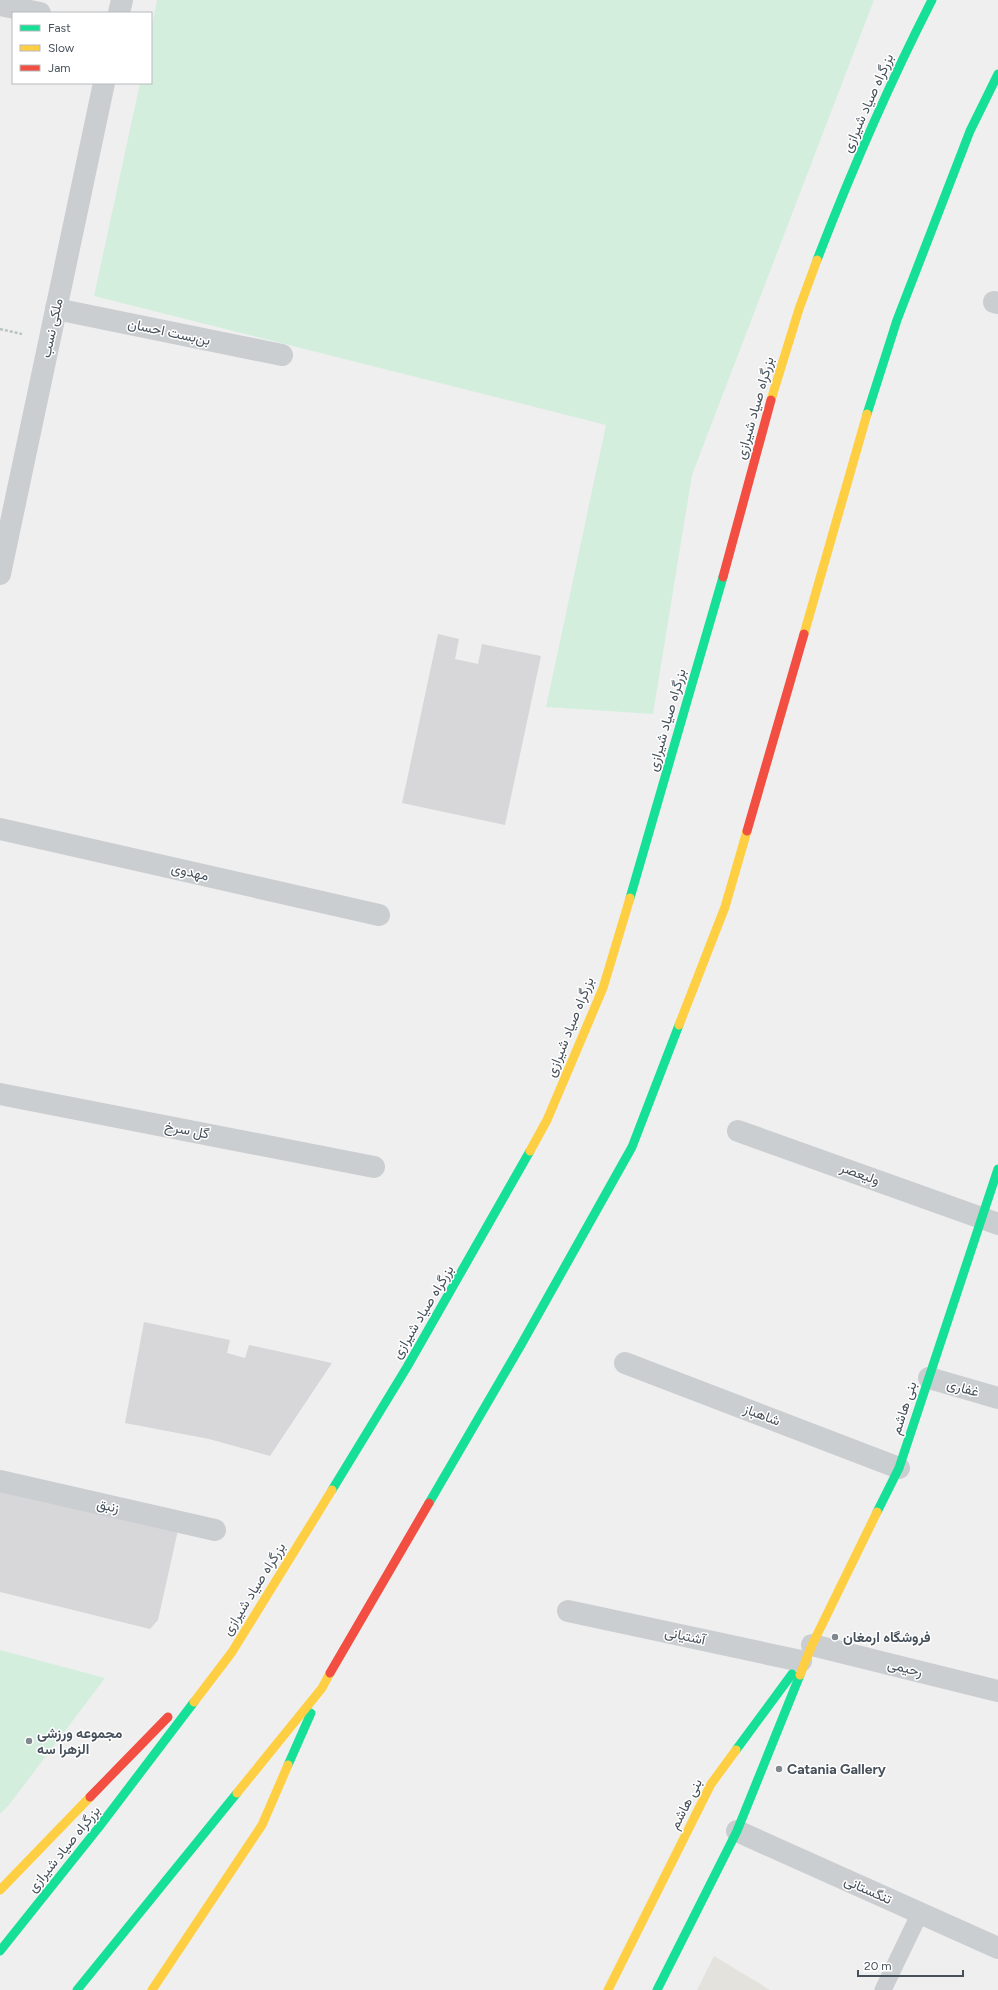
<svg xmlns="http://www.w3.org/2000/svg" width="998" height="1990" viewBox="0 0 998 1990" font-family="Figtree,Vazirmatn,sans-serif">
<rect width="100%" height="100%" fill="#f0efef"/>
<path fill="#e4e2dd" d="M 714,1956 L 770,1990 L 697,1990 Z"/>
<g fill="#d4eede">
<path d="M 157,0 L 874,0 L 692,475 L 653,714 L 546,707 L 606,425 L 94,296 L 140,83 L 151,83 L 151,30 Z"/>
<path d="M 0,1650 L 105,1678 L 9,1805 L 0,1814 Z"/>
</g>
<g fill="#d7d7d9">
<path d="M 438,634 L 459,639 L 455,659 L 478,664 L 482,644 L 541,656 L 505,825 L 402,803 Z"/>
<path d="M 144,1322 L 230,1340 L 227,1353 L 245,1358 L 249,1345 L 332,1363 L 270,1456 L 209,1439 L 125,1423 Z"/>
<path d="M 0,1486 L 178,1530 L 158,1620 L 150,1629 L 0,1592 Z"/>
</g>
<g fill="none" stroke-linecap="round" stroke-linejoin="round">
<path stroke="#b9c4c0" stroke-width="2.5" stroke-dasharray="3 2" stroke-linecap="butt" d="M 0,329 L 22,334"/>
<path stroke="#cbced0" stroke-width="17" d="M 883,1990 L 920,1913"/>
<g stroke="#cbced0" stroke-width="22">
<path d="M 0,5 L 40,13"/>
<path d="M 119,13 L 122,0"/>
<path d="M 994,302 L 998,303"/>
<path d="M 56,309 L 282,355"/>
<path d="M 0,574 L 104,83"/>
<path d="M 0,829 L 379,915"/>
<path d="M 0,1094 L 374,1167"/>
<path d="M 738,1131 L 998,1224"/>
<path d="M 625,1363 L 899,1468"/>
<path d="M 929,1378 L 998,1398"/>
<path d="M 0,1481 L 215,1530"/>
<path d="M 568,1611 L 801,1661"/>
<path d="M 812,1645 L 998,1691"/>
<path d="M 737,1831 L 998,1948"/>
</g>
<g stroke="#16e098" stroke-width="9">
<path d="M 817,260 C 851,172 889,84 932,0"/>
<path d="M 867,414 L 897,320 L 970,131 L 998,74"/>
<path d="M 630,898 L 723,577"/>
<path d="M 332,1490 L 407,1367 L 530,1151"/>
<path d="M 429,1503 L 521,1345 L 632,1147 L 679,1025"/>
<path d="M 877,1512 L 899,1468 L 998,1169"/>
<path d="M 736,1750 L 792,1674"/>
<path d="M 288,1765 L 311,1713"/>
<path d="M 0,1951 L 99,1827 L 194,1702"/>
<path d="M 77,1990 L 237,1793"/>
<path d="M 657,1990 L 737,1831 L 800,1675"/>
</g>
<g stroke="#ffcf43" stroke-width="9">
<path d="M 771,400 L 799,309 L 817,260"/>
<path d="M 804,634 L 867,414"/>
<path d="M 679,1025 L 725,907 L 747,831"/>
<path d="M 530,1151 L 547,1120 L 603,988 L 630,898"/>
<path d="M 800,1675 L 812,1645 L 877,1512"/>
<path d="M 194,1702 L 232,1652 L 332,1490"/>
<path d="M 237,1793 L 322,1688 L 330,1673"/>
<path d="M 0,1890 L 90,1797"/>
<path d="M 152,1990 L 262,1825 L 288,1765"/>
<path d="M 608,1990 L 711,1784 L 736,1750"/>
</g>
<g stroke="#f24e42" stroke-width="9">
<path d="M 723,577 L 771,400"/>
<path d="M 747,831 L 804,634"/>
<path d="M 330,1673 L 429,1503"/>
<path d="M 90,1797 L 168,1717"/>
</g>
</g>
<g fill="#82888f" stroke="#fff" stroke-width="1.5">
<circle cx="835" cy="1637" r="4"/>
<circle cx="29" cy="1741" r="4"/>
<circle cx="779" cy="1769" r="4"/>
</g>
<g text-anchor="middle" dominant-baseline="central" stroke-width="3" stroke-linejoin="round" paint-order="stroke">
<g font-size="14" fill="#47515b" stroke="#fff">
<text transform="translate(868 103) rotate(-66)">بزرگراه صیاد شیرازی</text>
<text transform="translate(52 328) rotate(-78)">ملکی نسب</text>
<text transform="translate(169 332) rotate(12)">بن‌بست احسان</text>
<text transform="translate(755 408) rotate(-74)">بزرگراه صیاد شیرازی</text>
<text transform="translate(667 720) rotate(-74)">بزرگراه صیاد شیرازی</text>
<text transform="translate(190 872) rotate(13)">مهدوی</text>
<text transform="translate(570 1027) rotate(-68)">بزرگراه صیاد شیرازی</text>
<text transform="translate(187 1130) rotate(11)">گل سرخ</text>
<text transform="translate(860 1174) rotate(20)">ولیعصر</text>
<text transform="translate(423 1312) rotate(-59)">بزرگراه صیاد شیرازی</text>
<text transform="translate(963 1388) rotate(16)">غفاری</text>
<text transform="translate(904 1408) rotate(-72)">بنی هاشم</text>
<text transform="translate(762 1415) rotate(21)">شاهباز</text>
<text transform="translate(108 1506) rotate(13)">زنبق</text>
<text transform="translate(254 1589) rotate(-58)">بزرگراه صیاد شیرازی</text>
<text transform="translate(685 1636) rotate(12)">آشتیانی</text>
<text transform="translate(905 1668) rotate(14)">رحیمی</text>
<text transform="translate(686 1804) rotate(-63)">بنی هاشم</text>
<text transform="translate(64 1849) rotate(-51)">بزرگراه صیاد شیرازی</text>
<text transform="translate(868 1890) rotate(24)">تنگستانی</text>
</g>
<g font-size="14" font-weight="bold" fill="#47515b" stroke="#fff" text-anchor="start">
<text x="843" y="1637">فروشگاه ارمغان</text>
<text x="37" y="1733">مجموعه ورزشی<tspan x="37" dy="16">الزهرا سه</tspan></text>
<text x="787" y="1769">Catania Gallery</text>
</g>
</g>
<rect x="12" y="12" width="140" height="72" fill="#ffffff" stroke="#b5b9bd"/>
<rect x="20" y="25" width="20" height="6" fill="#16e098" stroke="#b5b9bd"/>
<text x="48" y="32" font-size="12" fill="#47515b">Fast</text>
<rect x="20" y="45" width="20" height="6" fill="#ffcf43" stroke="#b5b9bd"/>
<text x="48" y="52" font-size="12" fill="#47515b">Slow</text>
<rect x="20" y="65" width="20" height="6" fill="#f24e42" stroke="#b5b9bd"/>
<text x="48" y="72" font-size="12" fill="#47515b">Jam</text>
<path d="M858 1970v6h105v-6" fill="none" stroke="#47515b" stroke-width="2"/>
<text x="864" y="1970" font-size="12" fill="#47515b" stroke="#ffffff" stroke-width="3" paint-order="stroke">20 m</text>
</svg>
